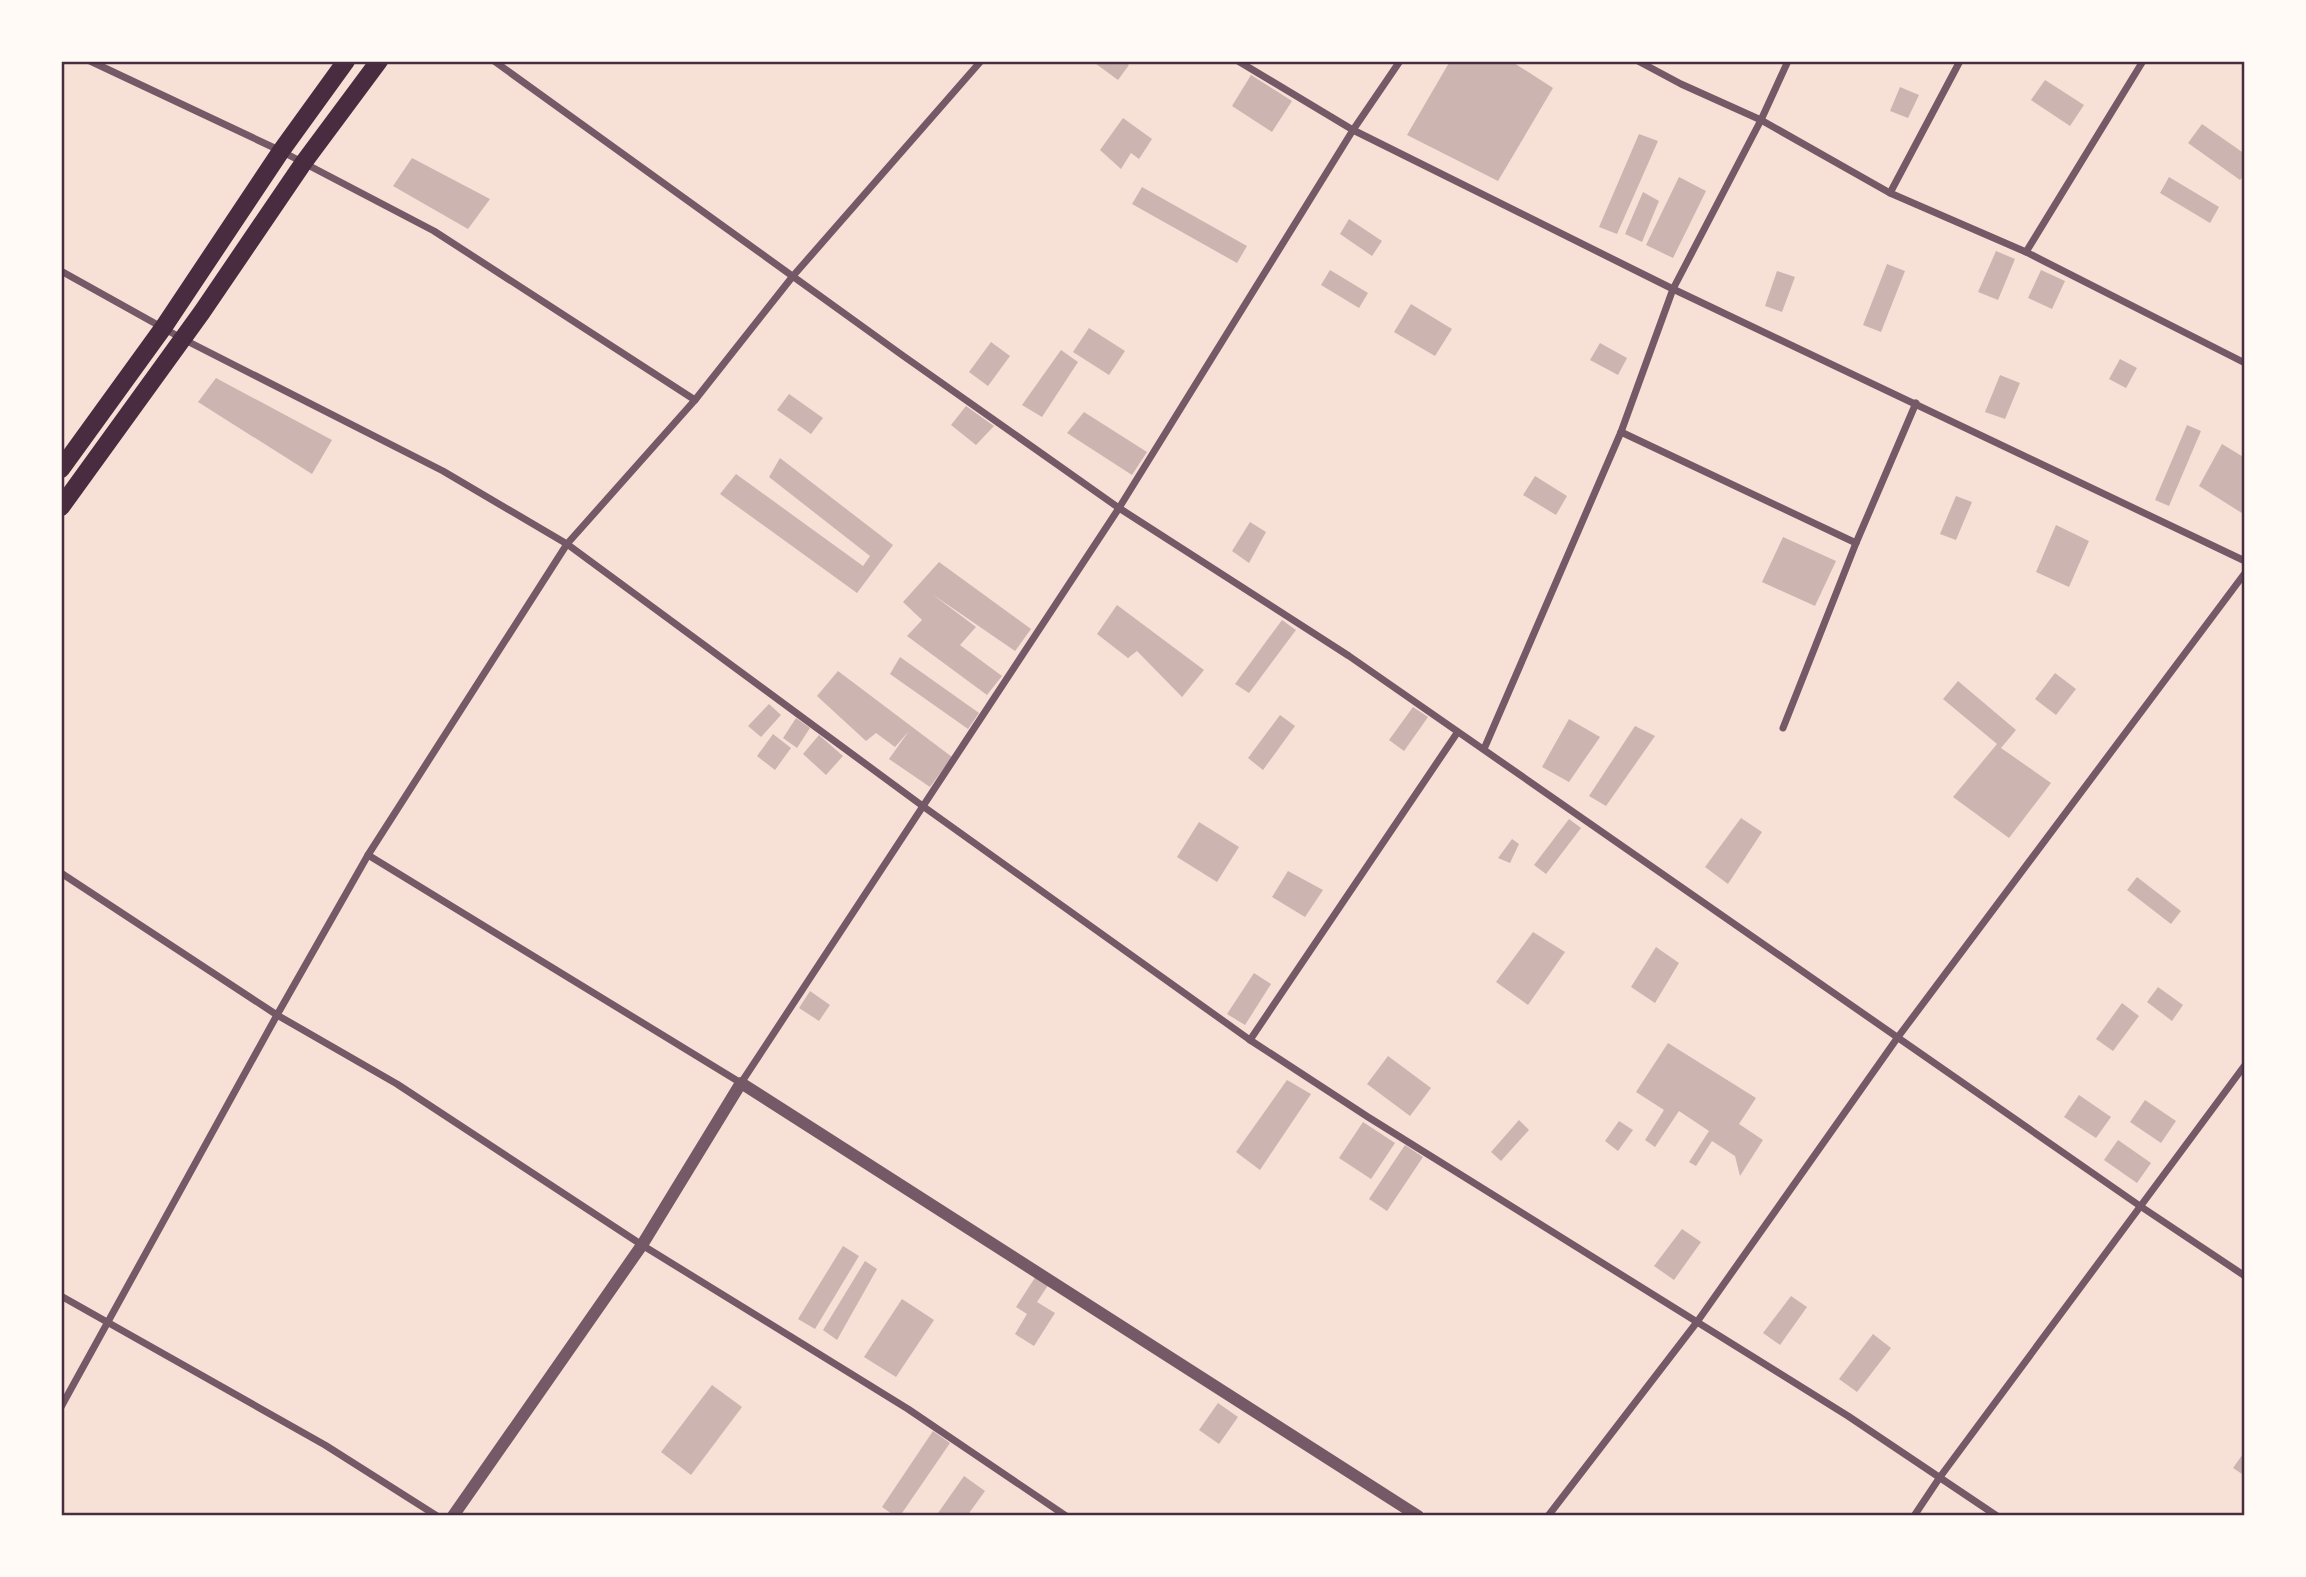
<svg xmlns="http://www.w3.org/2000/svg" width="2306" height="1577" viewBox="0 0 2306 1577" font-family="Inter,sans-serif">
<rect width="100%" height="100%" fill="#f7e1d7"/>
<g fill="#ccb4b1">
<path d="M 1092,61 L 1123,61 L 1129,65 L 1118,80 Z"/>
<path d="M 1450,61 L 1511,61 L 1553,88 L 1498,181 L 1407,135 Z"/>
<path d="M 1251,75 L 1292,101 L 1272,132 L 1232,106 Z"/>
<path d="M 2045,80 L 2084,105 L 2070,126 L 2031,100 Z"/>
<path d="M 1900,87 L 1919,95 L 1908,118 L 1890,111 Z"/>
<path d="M 1123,118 L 1152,139 L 1139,159 L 1131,153 L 1121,169 L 1100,150 Z"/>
<path d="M 2202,124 L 2245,154 L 2245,174 L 2240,180 L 2188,143 Z"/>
<path d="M 1639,134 L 1658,141 L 1617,234 L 1599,227 Z"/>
<path d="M 412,158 L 490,199 L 468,229 L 393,186 Z"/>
<path d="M 1679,177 L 1706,191 L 1673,258 L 1646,245 Z"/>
<path d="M 2169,177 L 2219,207 L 2210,223 L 2160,193 Z"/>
<path d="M 1142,187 L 1247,246 L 1237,263 L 1132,204 Z"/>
<path d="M 1643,192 L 1659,201 L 1642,242 L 1625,234 Z"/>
<path d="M 1349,219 L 1382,241 L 1372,256 L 1340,234 Z"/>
<path d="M 1996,251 L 2015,259 L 1998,300 L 1978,292 Z"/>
<path d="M 1887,264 L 1905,271 L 1881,332 L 1863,325 Z"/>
<path d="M 1330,270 L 1368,293 L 1359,308 L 1321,285 Z"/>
<path d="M 2041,270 L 2065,281 L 2052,309 L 2028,298 Z"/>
<path d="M 1777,271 L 1795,277 L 1782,312 L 1765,306 Z"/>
<path d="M 1411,304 L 1452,329 L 1435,356 L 1394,332 Z"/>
<path d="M 1089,328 L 1125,351 L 1109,375 L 1073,352 Z"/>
<path d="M 991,342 L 1010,356 L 988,386 L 969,372 Z"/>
<path d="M 1600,343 L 1627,358 L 1618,375 L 1590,360 Z"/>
<path d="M 1061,350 L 1078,362 L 1042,417 L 1022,405 Z"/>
<path d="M 2120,359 L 2137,368 L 2126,388 L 2109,379 Z"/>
<path d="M 2000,375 L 2020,383 L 2005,419 L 1985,412 Z"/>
<path d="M 216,378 L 332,440 L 312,474 L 198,402 Z"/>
<path d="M 789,394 L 823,418 L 811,434 L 777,410 Z"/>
<path d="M 966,406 L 994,426 L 976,445 L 951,425 Z"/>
<path d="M 1084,412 L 1147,452 L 1132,475 L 1067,433 Z"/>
<path d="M 2187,425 L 2201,431 L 2169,506 L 2155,500 Z"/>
<path d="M 2222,444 L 2245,458 L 2245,515 L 2199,486 Z"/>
<path d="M 780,458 L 893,545 L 857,593 L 720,494 L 736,474 L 863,566 L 870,556 L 769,477 Z"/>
<path d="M 1535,476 L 1567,496 L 1556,515 L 1523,495 Z"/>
<path d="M 1956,496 L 1972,502 L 1956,540 L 1940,534 Z"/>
<path d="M 1250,522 L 1266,532 L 1249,563 L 1232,551 Z"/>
<path d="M 2056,525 L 2089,541 L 2069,587 L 2036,572 Z"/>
<path d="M 1783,537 L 1836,561 L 1815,606 L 1762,582 Z"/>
<path d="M 939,562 L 1031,629 L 1015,651 L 932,594 L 976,627 L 960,645 L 1002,676 L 987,695 L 907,636 L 922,620 L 903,602 Z"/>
<path d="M 1117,605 L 1204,670 L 1182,697 L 1137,651 L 1128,658 L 1097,634 Z"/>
<path d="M 1282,620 L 1296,630 L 1249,693 L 1235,684 Z"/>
<path d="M 900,657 L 979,713 L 968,729 L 890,674 Z"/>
<path d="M 838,671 L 952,757 L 930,787 L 889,759 L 909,731 L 895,747 L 876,733 L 866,741 L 817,696 Z"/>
<path d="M 2055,673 L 2076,689 L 2056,715 L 2035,699 Z"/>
<path d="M 1958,681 L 2016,730 L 2001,748 L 2051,783 L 2009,838 L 1953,797 L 1997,744 L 1943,699 Z"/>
<path d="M 769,704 L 781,715 L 761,737 L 748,726 Z"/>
<path d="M 1413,707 L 1428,717 L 1404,751 L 1389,740 Z"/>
<path d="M 1280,715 L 1295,726 L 1263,770 L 1248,758 Z"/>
<path d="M 796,718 L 810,728 L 797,748 L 783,738 Z"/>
<path d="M 1569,719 L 1600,737 L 1569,782 L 1542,767 Z"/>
<path d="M 1635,726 L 1655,736 L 1606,806 L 1589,796 Z"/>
<path d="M 773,734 L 791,748 L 775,770 L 757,756 Z"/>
<path d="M 819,735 L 843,756 L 826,775 L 803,754 Z"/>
<path d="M 1741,818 L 1762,832 L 1728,884 L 1705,867 Z"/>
<path d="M 1569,819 L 1581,828 L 1546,874 L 1534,865 Z"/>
<path d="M 1199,822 L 1239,847 L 1217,882 L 1177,857 Z"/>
<path d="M 1512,839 L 1519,844 L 1510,863 L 1498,858 Z"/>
<path d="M 1288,871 L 1323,890 L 1305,917 L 1272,897 Z"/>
<path d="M 2137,877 L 2181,911 L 2171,924 L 2127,890 Z"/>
<path d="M 1533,932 L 1565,952 L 1528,1005 L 1496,982 Z"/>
<path d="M 1656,947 L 1679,963 L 1655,1003 L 1631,987 Z"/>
<path d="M 1254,973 L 1271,984 L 1245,1025 L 1227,1014 Z"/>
<path d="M 2158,987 L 2183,1005 L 2172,1021 L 2147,1002 Z"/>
<path d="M 810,991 L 830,1005 L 819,1021 L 799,1008 Z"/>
<path d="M 2122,1003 L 2139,1016 L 2113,1051 L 2096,1039 Z"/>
<path d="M 1668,1043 L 1756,1098 L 1739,1124 L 1763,1140 L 1740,1176 L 1735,1156 L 1712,1141 L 1696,1166 L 1689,1162 L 1709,1131 L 1679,1111 L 1655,1147 L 1645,1140 L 1664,1110 L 1636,1092 Z"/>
<path d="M 1388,1056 L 1431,1088 L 1410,1116 L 1367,1084 Z"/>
<path d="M 1287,1080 L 1311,1094 L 1260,1170 L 1236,1152 Z"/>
<path d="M 2079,1095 L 2111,1117 L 2096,1138 L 2064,1117 Z"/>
<path d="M 2145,1100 L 2176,1121 L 2161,1143 L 2130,1122 Z"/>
<path d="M 1519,1120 L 1529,1130 L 1501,1161 L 1491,1152 Z"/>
<path d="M 1619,1121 L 1633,1130 L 1618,1151 L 1605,1141 Z"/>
<path d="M 1363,1122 L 1395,1143 L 1371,1179 L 1339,1158 Z"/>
<path d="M 2118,1140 L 2151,1163 L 2137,1183 L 2104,1160 Z"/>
<path d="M 1405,1145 L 1423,1157 L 1387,1211 L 1369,1199 Z"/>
<path d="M 1682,1229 L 1701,1242 L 1674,1280 L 1654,1266 Z"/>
<path d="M 843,1246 L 859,1256 L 815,1329 L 798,1319 Z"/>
<path d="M 865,1261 L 877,1269 L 837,1340 L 823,1330 Z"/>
<path d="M 1036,1276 L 1049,1284 L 1037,1302 L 1055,1313 L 1034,1346 L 1015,1334 L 1027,1314 L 1016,1307 Z"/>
<path d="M 1791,1296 L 1807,1307 L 1780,1345 L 1763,1333 Z"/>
<path d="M 902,1299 L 934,1320 L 896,1377 L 864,1357 Z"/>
<path d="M 1873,1334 L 1891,1348 L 1857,1392 L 1839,1379 Z"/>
<path d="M 712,1385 L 742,1407 L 691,1475 L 661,1452 Z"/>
<path d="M 1218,1403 L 1238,1417 L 1219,1444 L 1199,1430 Z"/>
<path d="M 933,1431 L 950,1443 L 900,1516 L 895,1516 L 882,1507 Z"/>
<path d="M 2245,1451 L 2245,1476 L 2233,1468 Z"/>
<path d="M 964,1476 L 985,1491 L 967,1516 L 936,1516 Z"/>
</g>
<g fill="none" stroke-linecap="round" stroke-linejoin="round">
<g stroke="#755966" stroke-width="7">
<path d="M 90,61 L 281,151 L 434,231 L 695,400"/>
<path d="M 494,61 L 902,355 L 1119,508 L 1349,656 L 2140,1206 L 2245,1276"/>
<path d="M 1238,61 L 1353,130 L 1673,289 L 2245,561"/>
<path d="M 1638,61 L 1681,84 L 1761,120 L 1890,193 L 2026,252 L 2245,363"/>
<path d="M 1890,193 L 1960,61"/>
<path d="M 2026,252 L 2143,61"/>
<path d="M 61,271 L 183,339 L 443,471 L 567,544 L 924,807 L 1250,1040 L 1368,1117 L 1848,1416 L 1997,1516"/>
<path d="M 1621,432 L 1856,543"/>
<path d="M 1783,728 L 1856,543 L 1916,403"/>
<path d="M 1484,749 L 1621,432 L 1673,289 L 1761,120 L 1788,61"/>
<path d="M 368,855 L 741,1083 L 1119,508 L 1353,130 L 1400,61"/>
<path d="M 61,873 L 277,1015 L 397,1084 L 642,1245 L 908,1409 L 1066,1516"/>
<path d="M 1250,1040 L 1457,733"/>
<path d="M 61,1296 L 325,1445 L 437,1516"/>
<path d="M 61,1407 L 277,1015 L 368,855 L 567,544 L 695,400 L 793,276 L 981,61"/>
<path d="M 1548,1516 L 1697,1322 L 1898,1037 L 2245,573"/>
<path d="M 1914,1516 L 1940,1477 L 2245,1065"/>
</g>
<path stroke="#755966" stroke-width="12" d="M 453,1516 L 642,1245 L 741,1083 L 1418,1516"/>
<g stroke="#4a2c40" stroke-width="18">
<path d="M 61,469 L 163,328 L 281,151 L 346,61"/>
<path d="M 61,507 L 202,312 L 304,162 L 379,61"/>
</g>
</g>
<rect width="2306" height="1577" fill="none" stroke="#fffaf5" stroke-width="126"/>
<rect x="63" y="63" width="2180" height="1451" fill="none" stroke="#4a2c40" stroke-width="2.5"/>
</svg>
